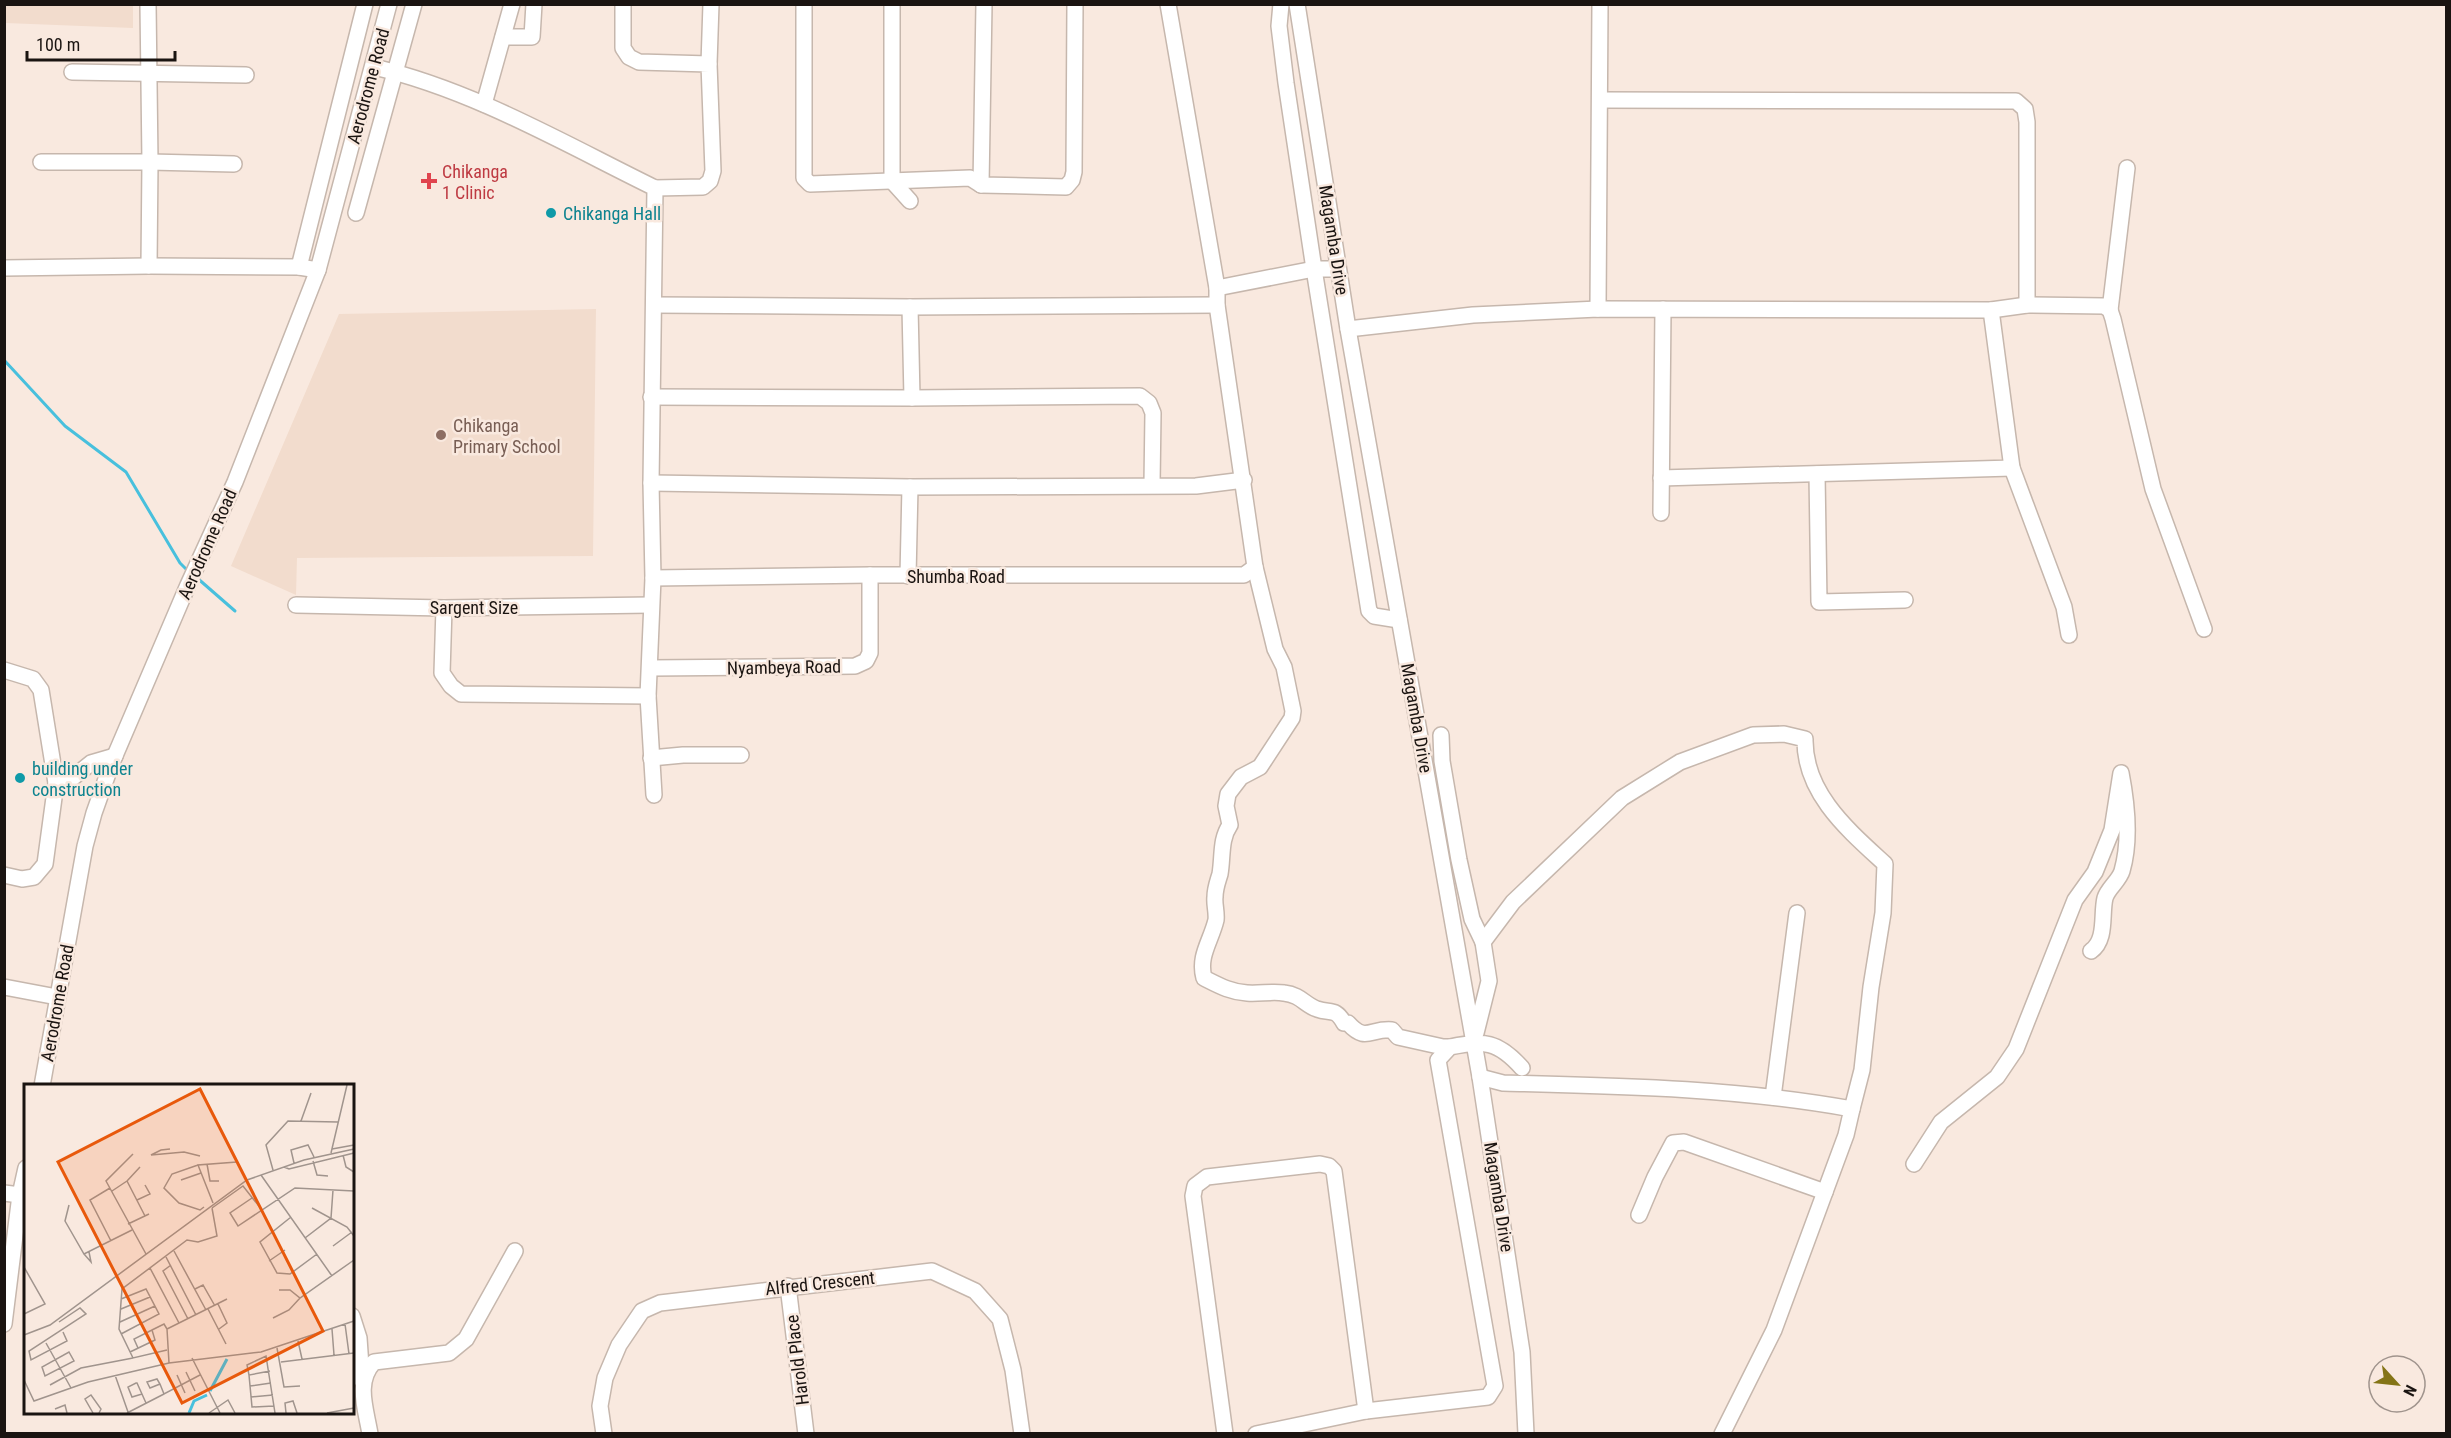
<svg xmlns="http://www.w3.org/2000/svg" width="2451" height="1438" viewBox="0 0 2451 1438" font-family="'Roboto Condensed',sans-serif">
<rect width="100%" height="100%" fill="#f9e9df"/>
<g fill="#f2dccd">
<path d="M 5,4 L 133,5 L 133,28 L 5,23 Z"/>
<path d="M 596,309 L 593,556 L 297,558 L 296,595 L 231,566 L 339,314 Z"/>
</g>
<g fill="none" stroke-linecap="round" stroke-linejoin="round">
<g stroke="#48c0dd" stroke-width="3">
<path d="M 4,360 L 65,426 L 126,472 L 180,563 L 188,571"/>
<path d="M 196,577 L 235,611"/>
</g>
<defs>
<g id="minor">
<path d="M 148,4 L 150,162 L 149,266"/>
<path d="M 623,4 L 623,48 L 629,57 L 639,62 L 709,64 L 713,171 L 710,181 L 703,187 L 655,188"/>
<path d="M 804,4 L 804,178 L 810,184 L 970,178 L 981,185 L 1066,187 L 1072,180 L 1074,172 L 1075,4"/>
<path d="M 892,4 L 892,181 L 910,201"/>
<path d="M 1168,4 L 1217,288 L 1217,305 L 1255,567 L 1275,649 L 1284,667 L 1293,711 L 1292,718 L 1260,767 L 1241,777 L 1228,794 L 1226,806 L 1230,825 C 1220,839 1223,857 1220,874 C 1218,881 1215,888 1215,897 C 1214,904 1217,912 1216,920 C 1211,941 1198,956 1204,978 C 1218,985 1230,992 1247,993 C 1260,994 1272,991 1284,993 C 1301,995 1305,1005 1317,1009 C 1330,1014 1335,1007 1344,1023 L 1348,1023 C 1366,1043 1370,1028 1392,1030 L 1398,1037 L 1443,1047 L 1450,1047"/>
<path d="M 1281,4 L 1279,26 L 1286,83 L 1314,269 L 1369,611 L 1374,616 L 1399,620"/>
<path d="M 1297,4 L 1348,329 L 1480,1077 L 1522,1352 L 1526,1434"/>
<path d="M 503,37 L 532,37 L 534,4"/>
<path d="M 709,64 L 711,4"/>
<path d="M 374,67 C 473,90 565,144 655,188 L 651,483 L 653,578 L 648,696 L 654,795"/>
<path d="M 72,72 L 246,75"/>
<path d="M 1600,100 L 2016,101 L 2025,109 L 2027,122 L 2027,305"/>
<path d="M 484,104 L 512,4"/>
<path d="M 41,162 L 150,162 L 234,164"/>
<path d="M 981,185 L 984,4"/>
<path d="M 356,213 L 414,4"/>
<path d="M 299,267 L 365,4"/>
<path d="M 4,268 L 149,266 L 299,267 L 318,270"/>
<path d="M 1217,288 L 1314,269 L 1338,269"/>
<path d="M 655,305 L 910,307 L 1217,305"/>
<path d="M 910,307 L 912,398"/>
<path d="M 1598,309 L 1600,4"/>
<path d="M 2110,310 L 2127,168"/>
<path d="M 1348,329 L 1473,315 L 1598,309 L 1991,310 L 2027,305 L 2104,306 L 2110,310 L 2113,319 L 2153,489 L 2204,629"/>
<path d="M 651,397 L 912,398 L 1140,396 L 1149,403 L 1153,413 L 1152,484"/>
<path d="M 2012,468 L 2064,607 L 2069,635"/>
<path d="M 1817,474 L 1819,602 L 1905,600"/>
<path d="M 1661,478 L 2012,468 L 1991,310"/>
<path d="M 651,483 L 910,487 L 1196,486 L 1244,480"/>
<path d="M 1661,513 L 1663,309"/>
<path d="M 908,576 L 910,487"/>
<path d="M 653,578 L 870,575 L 1244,575 L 1255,567"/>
<path d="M 296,605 L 444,608 L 651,605"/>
<path d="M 444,608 L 442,673 L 451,686 L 461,694 L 648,696"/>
<path d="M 651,668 L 855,666 L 866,661 L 870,653 L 870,575"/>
<path d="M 4,670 L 33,679 L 41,690 L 56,783 L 45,864 L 34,877 L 22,879 L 4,875"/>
<path d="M 1441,735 L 1442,761 L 1459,860 L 1472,919 L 1483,942"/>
<path d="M 651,758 L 683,755 L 741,755"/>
<path d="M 56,783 L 70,780 L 91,763 L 115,756"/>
<path d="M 4,987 L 57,997"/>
<path d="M 1476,1033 L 1489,981 L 1483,942 L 1513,902 L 1622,798 L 1680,762 L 1753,735 L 1784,734 L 1805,739 C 1804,793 1848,830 1885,864 L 1883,913 L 1871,987 L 1862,1070 L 1852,1109"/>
<path d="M 1480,1077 L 1503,1083 C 1620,1086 1736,1088 1852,1109 L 1846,1135 L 1774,1330 L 1722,1434"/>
<path d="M 42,1086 L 85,846 L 94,813 L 111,765 L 188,585 L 235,482 L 318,270 L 389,4"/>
<path d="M 1773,1097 L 1797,913"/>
<path d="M 1914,1164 L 1941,1122 L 1997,1077 L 2016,1049 L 2075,900 L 2095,872 L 2112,830 L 2121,773 C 2127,804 2131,840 2122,871 C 2119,881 2108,888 2105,898 C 2101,914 2107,940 2091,951"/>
<path d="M 4,1193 L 20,1195"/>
<path d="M 1639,1215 L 1655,1177 L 1673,1143 L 1684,1142 L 1825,1192"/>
<path d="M 788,1286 L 806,1434"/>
<path d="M 352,1316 L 359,1338 L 362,1381"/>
<path d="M 4,1324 L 20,1195 L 26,1168"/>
<path d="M 370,1434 C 366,1409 355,1382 374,1362 L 449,1353 L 466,1339 L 515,1251"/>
<path d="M 604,1434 L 600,1406 L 605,1378 L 619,1345 L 642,1311 L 660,1303 L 932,1271 L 975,1291 L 1000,1319 L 1013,1370 L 1022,1434"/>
<path d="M 1225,1434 L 1193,1196 L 1195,1186 L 1207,1177 L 1320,1164 L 1329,1166 L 1334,1171 L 1366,1411"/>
<path d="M 1256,1434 L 1366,1411 L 1488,1397 L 1495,1386 L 1438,1060 L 1450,1047 C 1484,1040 1498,1041 1522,1068"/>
</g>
</defs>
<use href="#minor" stroke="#c6b7ad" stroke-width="18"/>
<use href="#minor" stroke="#fff" stroke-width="15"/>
</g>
<path fill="#e0444e" stroke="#f9e9df" stroke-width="2" d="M426 172h6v6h6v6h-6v6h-6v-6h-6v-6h6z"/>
<g fill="#0f9aa8" stroke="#f9e9df" stroke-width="2">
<circle cx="551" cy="213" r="6"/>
<circle cx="20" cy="778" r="6"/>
</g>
<circle fill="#8d6e63" stroke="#f9e9df" stroke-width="2" cx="441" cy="435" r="6"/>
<g text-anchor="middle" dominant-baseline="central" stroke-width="5" stroke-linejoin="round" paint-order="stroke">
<g font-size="18" fill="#1a1411" stroke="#f9e9df">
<text transform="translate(368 86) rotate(-75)">Aerodrome Road</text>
<text transform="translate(1334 240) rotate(81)">Magamba Drive</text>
<text transform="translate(207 544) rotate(-66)">Aerodrome Road</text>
<text x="956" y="576">Shumba Road</text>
<text x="474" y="607">Sargent Size</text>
<text transform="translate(784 667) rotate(-1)">Nyambeya Road</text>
<text transform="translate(1417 718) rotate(80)">Magamba Drive</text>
<text transform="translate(57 1003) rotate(-80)">Aerodrome Road</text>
<text transform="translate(1499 1197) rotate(81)">Magamba Drive</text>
<text transform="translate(820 1283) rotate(-6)">Alfred Crescent</text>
<text transform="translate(797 1360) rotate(-97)">Harold Place</text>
</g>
<g font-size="18" fill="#be3a42" stroke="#f9e9df" text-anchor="start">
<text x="442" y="171">Chikanga<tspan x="442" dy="21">1 Clinic</tspan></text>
</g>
<g font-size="18" fill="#0d838f" stroke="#f9e9df" text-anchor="start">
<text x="563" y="213">Chikanga Hall</text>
<text x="32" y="768">building under<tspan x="32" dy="21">construction</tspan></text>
</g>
<g font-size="18" fill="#785e54" stroke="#f9e9df" text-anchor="start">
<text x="453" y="425">Chikanga<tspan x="453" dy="21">Primary School</tspan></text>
</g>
</g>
<g transform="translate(24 1084)">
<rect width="330" height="330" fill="#f9e9df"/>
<path fill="none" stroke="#48c0dd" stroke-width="3" d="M 186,307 L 203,275M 165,329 L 170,317 L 183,311"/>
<path fill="none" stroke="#a0948d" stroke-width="1.5" d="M 277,37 L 287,9M 146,65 L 137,66 L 127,71 L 160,68 L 176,72M 308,65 L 330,61M 307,69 L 323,1M 109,70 L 82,97 L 122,170M 319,71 L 322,83 L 330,88M 289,77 L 293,91 L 304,92M 270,79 L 267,66 L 284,61 L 290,73M 183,80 L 186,97 L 195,97M 174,81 L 148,90 L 140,104 L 155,119 L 176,126 L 180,123M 260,83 L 265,85 L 330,69M 249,86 L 242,61 L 264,37 L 314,38M 237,91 L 308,192M 157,96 L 177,89M 103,97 L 116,83M 86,104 L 66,116 L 87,157M 88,107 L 103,97 L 121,132M 228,114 L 206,129 L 214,142 L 271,104 L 330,107M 113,116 L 126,110 L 121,101M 189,119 L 174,81 L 213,78M 45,121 L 41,137 L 60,170 L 108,146M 188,124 L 219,102 L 238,126M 288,124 L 323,143 L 330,152M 267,133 L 236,158 L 253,189 L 266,190 L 293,170M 104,140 L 125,130M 281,154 L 307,134 L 309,106M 309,162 L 328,148M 150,167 L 182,226M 60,170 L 67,178 L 65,168M 142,173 L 172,231M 245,177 L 261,166M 147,181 L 139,187 L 164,235M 0,183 L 21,220 L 0,230M 126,184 L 155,239M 171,205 L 179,201 L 191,222M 255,206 L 266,206 L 276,214 L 330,176M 194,220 L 203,239 L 195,245M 97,225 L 126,213M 184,225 L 202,260M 249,234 L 265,226 L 276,214M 35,238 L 56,224 L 62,230 L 5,267 L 7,276 L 43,257 L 39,248M 96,238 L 131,222M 321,240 L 325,270M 308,245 L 310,271M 97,250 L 135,230 L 122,205 L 97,215M 0,251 L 26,241 L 223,96 L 280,76 L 330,65M 274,257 L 278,275M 22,259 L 47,304M 114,264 L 110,255 L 128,246M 253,264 L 260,303 L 276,302M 143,266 L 109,274 L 95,245 L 98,205 L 163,156 L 174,158 L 193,152 L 188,124M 45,268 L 50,277 L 21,292 L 18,283 ZM 106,268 L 131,256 L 128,246 L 140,240 L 143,245M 168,274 L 196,329M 257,278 L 330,269M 145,279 L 143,245 L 203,215M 246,287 L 225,291 L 228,323 L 250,322M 162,288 L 171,307M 91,291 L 104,328M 153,291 L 161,309M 225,291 L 223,281 L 242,272 L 251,329M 0,296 L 10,317 L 64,298 L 145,279 L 237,268 L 330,237M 136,300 L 126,304 L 123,298 L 133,295 L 136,300 L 140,310 L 176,291M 26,301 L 57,284 L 109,274M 226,302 L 247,299M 330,307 L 330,286M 118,310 L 108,313 L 104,303 L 112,299 L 113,299 L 122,319M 227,313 L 249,311M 31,325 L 41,321 L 43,329M 69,329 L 61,315 L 67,311 L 77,325 L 75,329M 103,329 L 140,310M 185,329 L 204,316 L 211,329M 262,329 L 261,319 L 269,317 L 273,329M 303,329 L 330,324"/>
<path fill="#e8590c" fill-opacity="0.15" stroke="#e8590c" stroke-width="3" d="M 176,5 L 299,247 L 158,319 L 34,78 Z"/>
<rect width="330" height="330" fill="none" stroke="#1a1411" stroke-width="3"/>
</g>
<rect width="2451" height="1438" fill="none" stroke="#1a1411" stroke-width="12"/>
<g transform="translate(2397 1384) rotate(117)"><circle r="28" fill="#f9e9df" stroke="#a0948d" stroke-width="1.5"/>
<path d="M0-4.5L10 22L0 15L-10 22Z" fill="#847416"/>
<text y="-9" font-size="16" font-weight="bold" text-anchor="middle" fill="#1a1411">N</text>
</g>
<path d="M27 51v9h148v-9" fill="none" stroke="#1a1411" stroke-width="3"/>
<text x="36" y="51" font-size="18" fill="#1a1411" stroke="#f9e9df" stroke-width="4.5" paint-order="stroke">100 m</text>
</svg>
